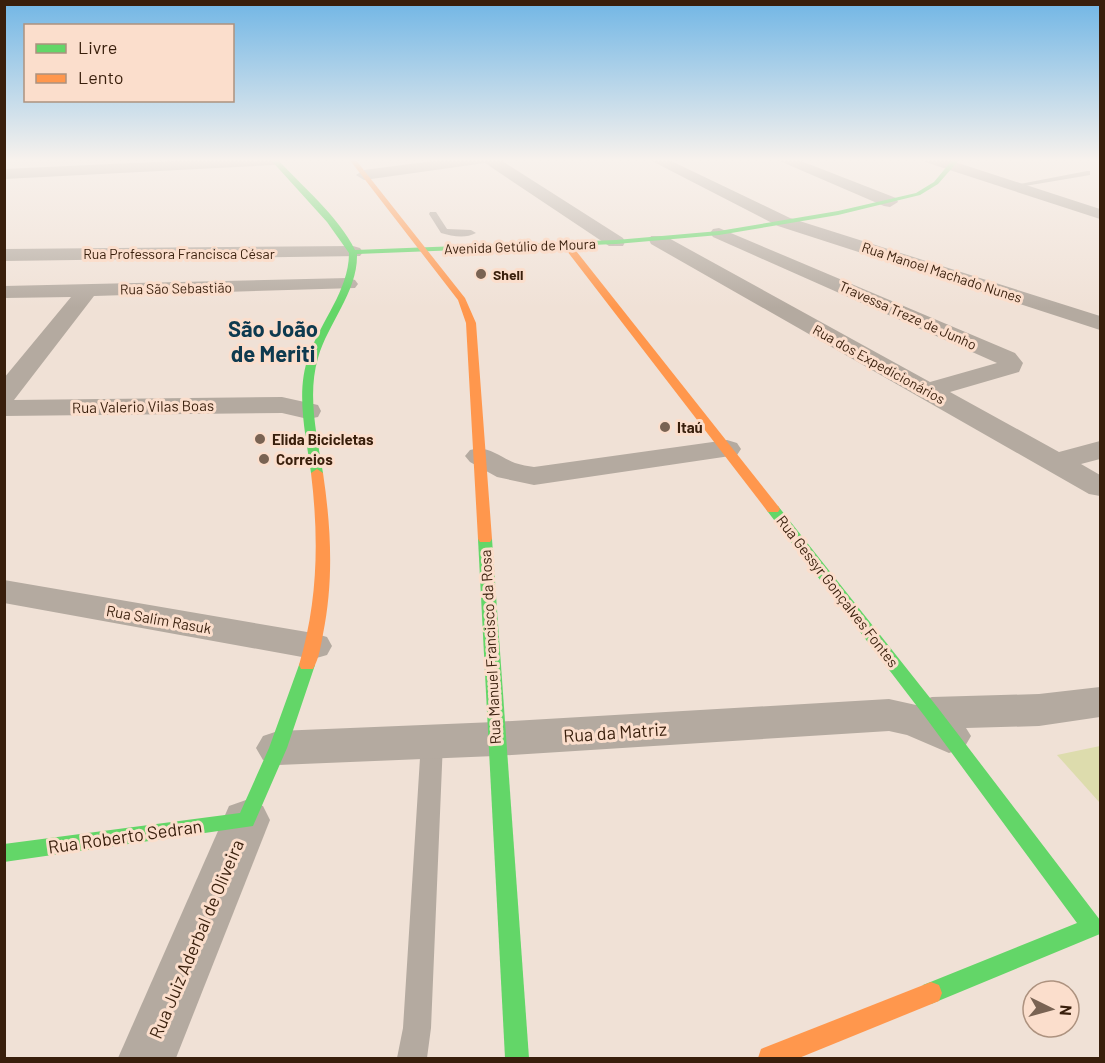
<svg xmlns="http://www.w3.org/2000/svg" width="1105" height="1063" viewBox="0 0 1105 1063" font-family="Barlow,sans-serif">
<rect width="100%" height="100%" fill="#f0e1d6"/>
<path fill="#dddcad" d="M 1100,746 L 1100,803 L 1057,755 Z"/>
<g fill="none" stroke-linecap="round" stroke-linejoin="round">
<g fill="#b4aaa0" fill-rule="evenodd">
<path d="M 1087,171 L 1090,171 L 1090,175 L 1013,188 L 1009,186 Z"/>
<path d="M 430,212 L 436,212 L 447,229 L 471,230 L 476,233 C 465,239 452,236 441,233 L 429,214 Z"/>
<path d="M 432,734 L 440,736 L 443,742 L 431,1028 L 427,1058 L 397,1058 L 403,1028 L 421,742 L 424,736 Z"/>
</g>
<g fill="#b4aaa0" fill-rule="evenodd">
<path d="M 215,159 L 281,161 L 274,165 L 4,179 L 4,169 Z"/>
<path d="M 448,159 L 499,159 L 623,238 L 625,242 L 623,246 L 609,246 L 485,163 L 364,180 L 356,175 L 364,170 Z"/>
<path d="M 648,159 L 667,159 L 790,218 L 1100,316 L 1100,330 L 778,226 Z"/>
<path d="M 775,159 L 796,159 L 896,198 L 898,202 L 890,207 L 884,206 Z"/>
<path d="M 923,159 L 946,159 L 1100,209 L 1100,219 L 925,162 Z"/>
<path d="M 719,228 L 1015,353 L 1023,363 L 1019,372 L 950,392 L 1059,452 L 1100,441 L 1100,459 L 1081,464 L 1100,475 L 1100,496 L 1089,494 L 651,244 L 649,240 L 651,236 L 665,236 L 930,382 L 997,363 L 713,237 L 710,233 L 713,229 Z"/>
<path d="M 353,246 L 360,248 L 363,252 L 360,256 L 4,261 L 4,249 Z"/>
<path d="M 348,278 L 355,280 L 358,284 L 355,288 L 94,296 L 14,400 L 282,397 L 318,405 L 321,411 L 318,417 L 308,419 L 282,413 L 4,416 L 4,378 L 71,297 L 4,298 L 4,286 Z"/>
<path d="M 727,440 L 737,443 L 741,449 L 737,455 L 534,485 L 497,477 L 470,462 L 465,456 L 470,450 C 488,445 498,456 515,463 C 521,465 528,466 534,467 Z"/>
<path d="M 4,580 L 313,633 L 327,637 L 332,646 L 327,655 L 313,659 L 4,603 Z"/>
<path d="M 1100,687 L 1100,717 L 1039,726 L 966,728 L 971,736 L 964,748 L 949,753 L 907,735 L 889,731 L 495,756 L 278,765 L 263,760 L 256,748 L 263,736 L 278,731 L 495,722 L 889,699 L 916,705 L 917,702 L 932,697 L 1039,694 Z"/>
<path d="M 246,800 L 263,806 L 270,820 L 176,1058 L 118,1058 L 229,806 Z"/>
</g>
<g fill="#63d668" fill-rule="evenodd">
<path d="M 270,159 L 277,159 C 302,186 339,217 355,250 L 616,240 L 719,231 L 838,211 L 916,193 L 934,182 L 953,159 L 960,159 L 938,184 L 920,195 L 838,215 L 719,235 L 616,244 L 357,254 C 358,292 328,323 318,358 C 307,395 317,436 323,473 L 317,477 L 311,473 C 306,435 295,392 309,355 C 321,321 349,290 349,253 L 327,222 Z"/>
<path d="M 773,505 L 778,506 L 938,708 L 1100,920 L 1100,934 L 931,1004 L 923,1001 L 920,993 L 923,985 L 1077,923 L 926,718 L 768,512 L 766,509 Z"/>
<path d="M 485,535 L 492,539 L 529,1058 L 505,1058 L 478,539 Z"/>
<path d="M 307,659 L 313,661 L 315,665 L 287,748 L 253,826 L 4,862 L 4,844 L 240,813 L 269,748 L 299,665 L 301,661 Z"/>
</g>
<g fill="#ff974d" fill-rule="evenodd">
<path d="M 349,159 L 355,159 L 465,298 L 476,323 L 492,539 L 490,542 L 480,542 L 478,539 L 466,323 L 458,300 Z"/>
<path d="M 557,242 L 573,247 L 778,506 L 780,509 L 778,512 L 768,512 L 567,251 L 554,246 L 554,242 Z"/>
<path d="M 317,469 L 323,473 C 331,527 334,580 323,634 C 321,645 319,659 313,669 L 301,669 L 299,665 C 318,601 319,539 311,473 Z"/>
<path d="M 931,982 L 939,985 L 942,993 L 939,1001 L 799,1058 L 758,1058 L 761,1049 Z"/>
</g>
</g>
<linearGradient id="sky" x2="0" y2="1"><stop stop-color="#71b6e5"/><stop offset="0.52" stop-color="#f8f2ed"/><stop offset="1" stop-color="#f8f2ed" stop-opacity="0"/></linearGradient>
<rect width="1105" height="308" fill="url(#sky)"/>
<g fill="#796353" stroke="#fbdecc" stroke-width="2">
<circle cx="481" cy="274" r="6"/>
<circle cx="665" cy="427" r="6"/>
<circle cx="260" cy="439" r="6"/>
<circle cx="264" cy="459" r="6"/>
</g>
<g text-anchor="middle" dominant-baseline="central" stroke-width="6" stroke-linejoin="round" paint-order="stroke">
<g font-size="14" fill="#391f0c" stroke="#fbdecc">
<text transform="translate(520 246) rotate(-2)">Avenida Getúlio de Moura</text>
<text x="179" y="253">Rua Professora Francisca César</text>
<text transform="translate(942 272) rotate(18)">Rua Manoel Machado Nunes</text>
<text transform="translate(176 288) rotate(-1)">Rua São Sebastião</text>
<text transform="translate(908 315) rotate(24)">Travessa Treze de Junho</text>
<text transform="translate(879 364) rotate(29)">Rua dos Expedicionários</text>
</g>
<g font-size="14" font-weight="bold" fill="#391f0c" stroke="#fbdecc" text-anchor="start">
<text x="493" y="274">Shell</text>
</g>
<g font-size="15" fill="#391f0c" stroke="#fbdecc">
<text transform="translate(143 406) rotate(-1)">Rua Valerio Vilas Boas</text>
<text transform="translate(838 591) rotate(52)">Rua Gessyr Gonçalves Fontes</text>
<text transform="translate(159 619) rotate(10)">Rua Salim Rasuk</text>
<text transform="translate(490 647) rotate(-93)">Rua Manuel Francisco da Rosa</text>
</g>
<g font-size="15" font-weight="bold" fill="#391f0c" stroke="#fbdecc" text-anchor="start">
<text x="677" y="427">Itaú</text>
<text x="272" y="439">Elida Bicicletas</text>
<text x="276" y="459">Correios</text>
</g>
<g font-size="18" fill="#391f0c" stroke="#fbdecc">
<text transform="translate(615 732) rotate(-4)">Rua da Matriz</text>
<text transform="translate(125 836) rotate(-8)">Rua Roberto Sedran</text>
<text transform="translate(196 939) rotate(-67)">Rua Juiz Aderbal de Oliveira</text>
</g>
<g font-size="22" font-weight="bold" fill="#0e3a4f" stroke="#fbdecc">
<text x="273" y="328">São João<tspan x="273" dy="25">de Meriti</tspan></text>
</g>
</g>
<rect width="1105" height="1063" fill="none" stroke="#391f0c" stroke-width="12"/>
<rect x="24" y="24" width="210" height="78" fill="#fbdecc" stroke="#ad927f" stroke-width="1.5"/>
<rect x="36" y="44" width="30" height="9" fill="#63d668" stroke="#ad927f" stroke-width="1.5"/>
<text x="78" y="54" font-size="18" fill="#391f0c">Livre</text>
<rect x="36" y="74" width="30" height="9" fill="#ff974d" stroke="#ad927f" stroke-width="1.5"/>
<text x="78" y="84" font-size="18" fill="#391f0c">Lento</text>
<g transform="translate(1051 1009) rotate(95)"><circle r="28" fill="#fbdecc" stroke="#ad927f" stroke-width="1.5"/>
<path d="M0-4.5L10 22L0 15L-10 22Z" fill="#796353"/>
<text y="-9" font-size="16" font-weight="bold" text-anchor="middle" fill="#391f0c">N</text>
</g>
</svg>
